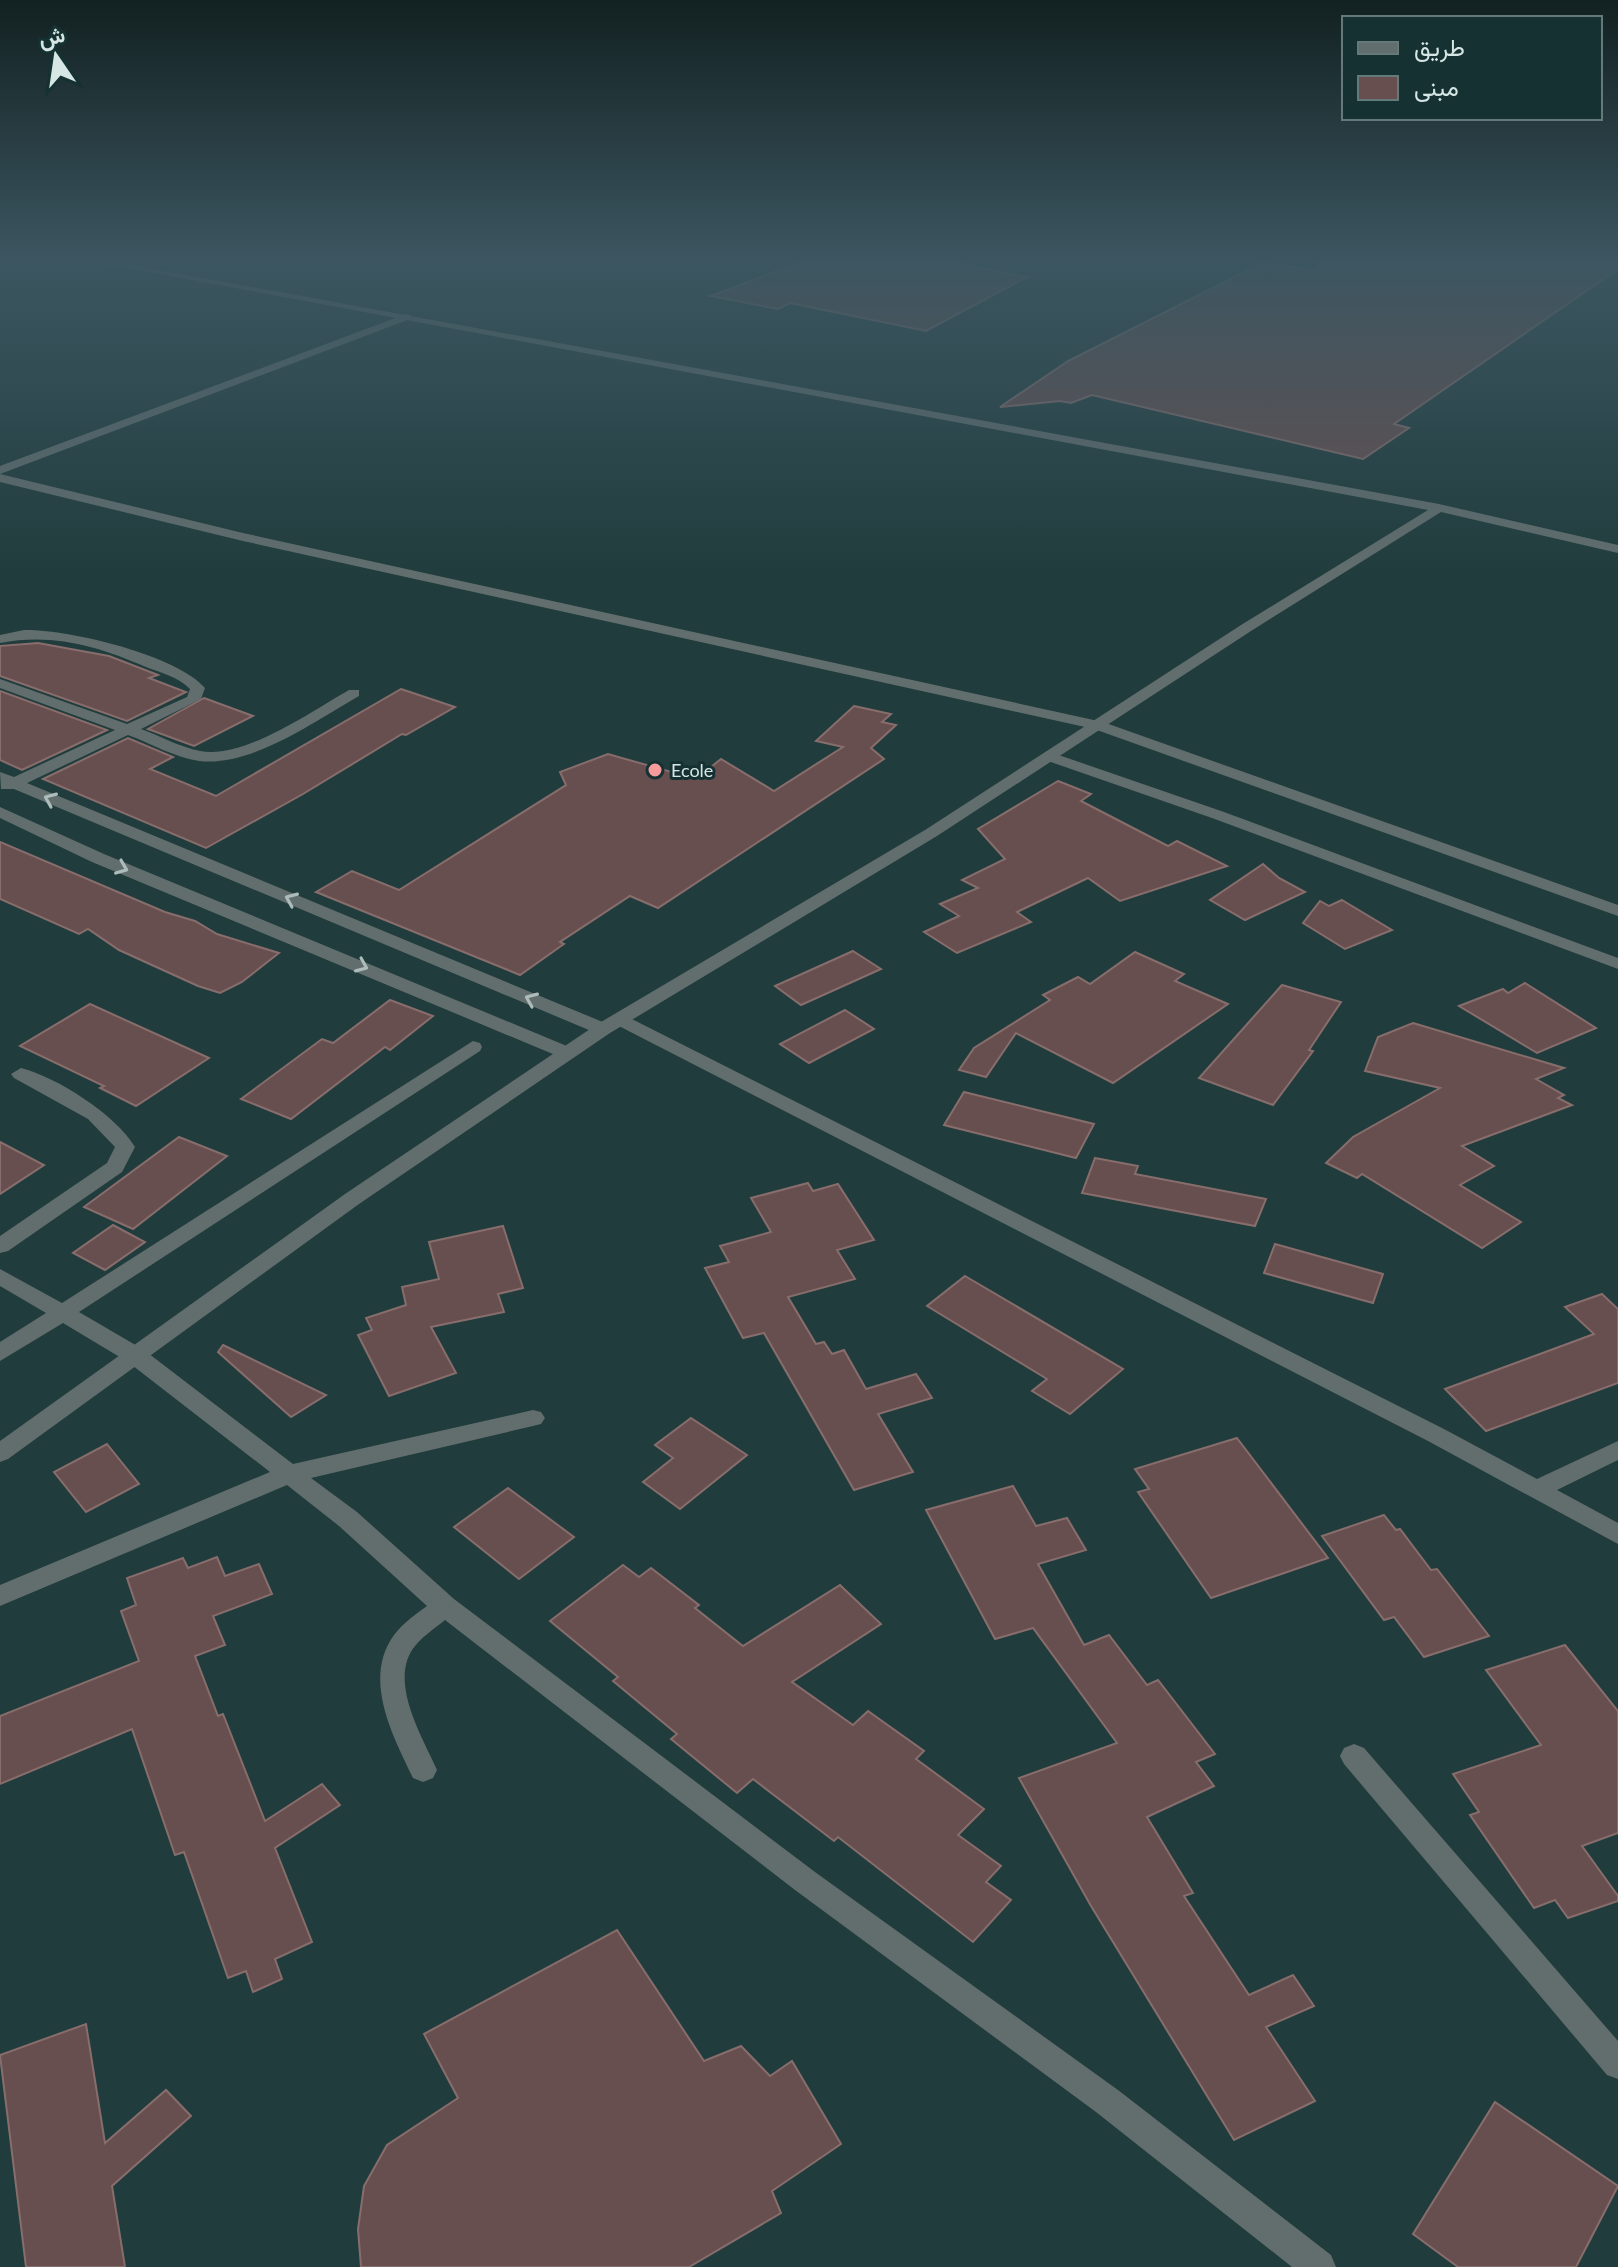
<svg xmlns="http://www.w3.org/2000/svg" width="1618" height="2267" viewBox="0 0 1618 2267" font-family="Lato,Vazirmatn,sans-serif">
<rect width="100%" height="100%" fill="#203c3c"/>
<g fill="#684f4f" stroke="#876d6c" stroke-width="2">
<path d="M 798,263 L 958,263 L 1027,277 L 926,331 L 790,303 L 778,309 L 711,296 Z"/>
<path d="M 1262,263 L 1318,270 L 1318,263 L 1618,263 L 1618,269 L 1394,424 L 1409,428 L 1363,459 L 1092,395 L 1071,403 L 1060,401 L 1000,407 L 1068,361 Z"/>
<path d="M 38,643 L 109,656 L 158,675 L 149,678 L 186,692 L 127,721 L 0,676 L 0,646 Z"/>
<path d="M 401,689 L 455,707 L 406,735 L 402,734 L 303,794 L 206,848 L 43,779 L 128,738 L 173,757 L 150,769 L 216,796 Z"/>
<path d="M 0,691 L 107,730 L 22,770 L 0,760 Z"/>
<path d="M 204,698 L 253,716 L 194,746 L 148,729 Z"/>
<path d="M 854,706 L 891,714 L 882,722 L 896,725 L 871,748 L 884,759 L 658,908 L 630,896 L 560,942 L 564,944 L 520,975 L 316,892 L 352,871 L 399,890 L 566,785 L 560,772 L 608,754 L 696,779 L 721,759 L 774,791 L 843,747 L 816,741 Z"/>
<path d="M 1058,781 L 1091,794 L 1081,801 L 1168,846 L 1177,841 L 1227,866 L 1120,901 L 1088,878 L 1017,912 L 1031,922 L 957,953 L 924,932 L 959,916 L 940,904 L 978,888 L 962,880 L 1005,859 L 978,829 Z"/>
<path d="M 0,842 L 165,912 L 195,921 L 217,934 L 279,953 L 242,982 L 220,993 L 198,986 L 119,950 L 88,929 L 79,934 L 0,899 Z"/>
<path d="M 1263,864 L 1279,878 L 1305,892 L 1245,920 L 1210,900 Z"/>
<path d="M 1342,900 L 1392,930 L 1345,949 L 1303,923 L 1320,901 L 1329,906 Z"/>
<path d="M 853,951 L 881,969 L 801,1005 L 775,986 Z"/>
<path d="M 1135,952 L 1184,974 L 1175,981 L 1228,1004 L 1113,1083 L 1016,1033 L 986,1077 L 959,1070 L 974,1048 L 1050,1000 L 1043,995 L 1078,977 L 1090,984 Z"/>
<path d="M 1525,983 L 1596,1028 L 1537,1053 L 1459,1006 L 1503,989 L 1508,993 Z"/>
<path d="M 1282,985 L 1341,1002 L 1309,1050 L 1313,1051 L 1273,1105 L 1199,1078 Z"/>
<path d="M 390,1000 L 433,1016 L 390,1050 L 385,1047 L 291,1119 L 241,1099 L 322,1039 L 333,1043 Z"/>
<path d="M 90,1004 L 209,1058 L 136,1106 L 100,1088 L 104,1086 L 20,1046 Z"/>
<path d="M 845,1010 L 874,1029 L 809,1063 L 780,1044 Z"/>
<path d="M 1413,1023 L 1564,1068 L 1536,1079 L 1564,1095 L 1558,1098 L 1572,1105 L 1462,1146 L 1494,1166 L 1460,1185 L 1521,1222 L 1482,1248 L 1362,1174 L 1357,1178 L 1326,1163 L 1353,1137 L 1440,1088 L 1365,1071 L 1378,1037 Z"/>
<path d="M 964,1092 L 1037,1110 L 1094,1124 L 1076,1158 L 944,1125 Z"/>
<path d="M 179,1137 L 227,1156 L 133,1229 L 84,1207 Z"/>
<path d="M 0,1142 L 44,1165 L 0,1194 Z"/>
<path d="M 1095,1158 L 1138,1166 L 1135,1174 L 1266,1199 L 1255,1226 L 1082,1193 Z"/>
<path d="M 808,1183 L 813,1191 L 838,1184 L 874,1240 L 837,1250 L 855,1279 L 788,1297 L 816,1344 L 824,1342 L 832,1354 L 844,1350 L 866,1389 L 916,1374 L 932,1398 L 878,1414 L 913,1472 L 854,1490 L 764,1333 L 743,1338 L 705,1268 L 729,1262 L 720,1246 L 771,1232 L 751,1198 Z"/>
<path d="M 113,1225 L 145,1242 L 105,1270 L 73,1253 Z"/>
<path d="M 503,1226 L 523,1288 L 498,1294 L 504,1312 L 431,1327 L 456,1373 L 389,1396 L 358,1335 L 372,1330 L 366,1318 L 406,1305 L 402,1287 L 439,1279 L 429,1242 Z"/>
<path d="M 1275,1244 L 1383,1274 L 1373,1303 L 1264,1273 Z"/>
<path d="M 965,1276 L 1123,1369 L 1070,1414 L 1032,1391 L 1047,1379 L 927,1306 Z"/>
<path d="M 1602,1294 L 1618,1309 L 1618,1383 L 1486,1431 L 1445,1389 L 1594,1334 L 1565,1307 Z"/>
<path d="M 223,1345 L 326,1395 L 291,1417 L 218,1352 Z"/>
<path d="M 691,1418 L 747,1455 L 680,1509 L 643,1482 L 673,1458 L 655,1445 Z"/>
<path d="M 1237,1438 L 1328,1558 L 1211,1598 L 1138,1492 L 1149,1489 L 1135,1469 Z"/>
<path d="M 107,1444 L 139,1484 L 86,1512 L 54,1472 Z"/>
<path d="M 1013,1486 L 1036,1526 L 1067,1518 L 1086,1550 L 1038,1564 L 1084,1645 L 1109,1635 L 1147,1685 L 1158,1680 L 1215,1754 L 1196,1762 L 1214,1786 L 1147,1817 L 1193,1893 L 1184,1896 L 1249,1995 L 1293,1975 L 1314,2006 L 1266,2027 L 1315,2101 L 1234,2140 L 1091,1906 L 1019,1778 L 1117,1743 L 1033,1628 L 995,1639 L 926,1510 Z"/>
<path d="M 508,1488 L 574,1537 L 519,1579 L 454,1527 Z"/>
<path d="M 1384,1515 L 1396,1530 L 1400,1529 L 1431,1570 L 1437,1569 L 1489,1636 L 1424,1657 L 1394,1617 L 1384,1620 L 1322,1536 Z"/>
<path d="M 217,1557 L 225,1576 L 259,1564 L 272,1594 L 213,1616 L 225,1645 L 195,1656 L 218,1716 L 223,1714 L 265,1821 L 322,1784 L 340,1805 L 275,1848 L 312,1942 L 275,1959 L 282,1979 L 253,1992 L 246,1971 L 228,1978 L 184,1852 L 175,1855 L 132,1729 L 0,1784 L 0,1716 L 139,1661 L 121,1611 L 136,1605 L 127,1578 L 183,1558 L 188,1568 Z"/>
<path d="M 623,1565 L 639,1577 L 651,1568 L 699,1605 L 695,1608 L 743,1646 L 840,1585 L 881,1624 L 792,1682 L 853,1725 L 868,1711 L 924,1751 L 916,1759 L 984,1809 L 958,1835 L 1001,1866 L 986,1882 L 1011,1900 L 973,1942 L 838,1837 L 834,1841 L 753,1779 L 737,1793 L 671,1739 L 677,1734 L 613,1681 L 618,1677 L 550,1621 Z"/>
<path d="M 1565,1645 L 1618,1711 L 1618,1833 L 1582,1846 L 1618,1896 L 1618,1901 L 1568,1918 L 1555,1900 L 1534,1908 L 1470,1815 L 1479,1812 L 1453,1774 L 1541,1745 L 1486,1670 Z"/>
<path d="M 617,1930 L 704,2061 L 741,2046 L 770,2076 L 792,2061 L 841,2144 L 772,2191 L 781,2213 L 689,2267 L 361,2267 L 358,2229 L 364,2186 L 387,2145 L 458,2098 L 424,2034 Z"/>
<path d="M 86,2024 L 105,2143 L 166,2090 L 191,2116 L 112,2186 L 125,2267 L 26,2267 L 0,2055 Z"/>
<path d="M 1495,2102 L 1618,2186 L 1576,2267 L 1458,2267 L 1413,2234 Z"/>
</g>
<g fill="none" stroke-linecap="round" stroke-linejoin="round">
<g fill="#626e6e" fill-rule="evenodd">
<path d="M 406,314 L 410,315 L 410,319 L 0,474 L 0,466 Z"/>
<path d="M 0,474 L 243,533 L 1103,722 L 1618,905 L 1618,916 L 1094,729 L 243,541 L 0,482 Z"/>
<path d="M 24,630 C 68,629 177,655 205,688 L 201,699 L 141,729 C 160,736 180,747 200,751 C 243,760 312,711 349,690 L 359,690 L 359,696 C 315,721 252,767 199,761 C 176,758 150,743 128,735 L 27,783 L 610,1025 L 612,1029 L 610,1033 L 596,1033 L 14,789 L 1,789 L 0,772 L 14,777 L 115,730 L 0,688 L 0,679 L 127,724 L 187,697 L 190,689 C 178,677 162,673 146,667 C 97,646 53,633 0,643 L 0,635 Z"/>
<path d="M 1050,752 L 1224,812 L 1618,958 L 1618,969 L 1212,818 L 1045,760 L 1045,754 Z"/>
<path d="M 0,807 L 104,854 L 574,1049 L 577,1053 L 567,1059 L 560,1057 L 92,862 L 0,818 Z"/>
<path d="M 620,1013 L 1444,1429 L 1537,1479 L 1618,1441 L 1618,1460 L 1557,1490 L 1618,1523 L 1618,1544 L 1428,1441 L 613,1023 L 611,1019 L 613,1015 Z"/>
<path d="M 473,1041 L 480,1043 L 482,1047 L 480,1051 L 79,1312 L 144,1350 L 293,1464 L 533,1410 L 541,1412 L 545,1418 L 541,1424 L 533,1426 L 311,1478 L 357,1512 L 454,1599 L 815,1872 L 1118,2090 L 1331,2255 L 1336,2267 L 1292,2267 L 1096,2112 L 795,1890 L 445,1620 C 434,1629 420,1638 412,1650 C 390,1685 423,1738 437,1770 L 433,1778 L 423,1782 L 413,1778 C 393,1736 362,1679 394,1635 C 403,1623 416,1614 427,1606 L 339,1526 L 287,1485 L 0,1606 L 0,1585 L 270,1472 L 128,1362 L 63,1323 L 0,1361 L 0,1342 L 46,1313 L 0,1286 L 0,1269 L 62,1303 Z"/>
<path d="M 21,1068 C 57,1077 116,1115 135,1147 L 122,1172 L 8,1251 L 0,1253 L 0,1236 L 107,1163 L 115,1147 L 88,1119 L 14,1078 L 11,1074 Z"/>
<path d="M 1354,1744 L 1364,1748 L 1618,2041 L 1618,2079 L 1607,2075 L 1344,1764 L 1340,1756 L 1344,1748 Z"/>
</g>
<path fill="#626e6e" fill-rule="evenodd" d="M 101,263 L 121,263 L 1439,504 L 1618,545 L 1618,553 L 1441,512 L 1251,631 L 937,836 L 610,1033 L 359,1204 L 8,1459 L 0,1462 L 0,1441 L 345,1194 L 596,1025 L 925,830 L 1241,625 L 1428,510 Z"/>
</g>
<defs><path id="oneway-chevron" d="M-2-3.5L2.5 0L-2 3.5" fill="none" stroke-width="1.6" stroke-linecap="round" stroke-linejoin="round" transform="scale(2)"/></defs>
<g stroke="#adbcbb">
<use href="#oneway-chevron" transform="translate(50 799) rotate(-157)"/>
<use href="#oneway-chevron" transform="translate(122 868) rotate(22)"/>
<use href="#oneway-chevron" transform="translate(291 899) rotate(-157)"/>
<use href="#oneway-chevron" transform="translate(362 966) rotate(23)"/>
<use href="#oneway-chevron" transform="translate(531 999) rotate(-157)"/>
</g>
<linearGradient id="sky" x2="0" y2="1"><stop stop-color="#122121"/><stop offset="0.45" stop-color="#3c5661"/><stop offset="1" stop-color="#3c5661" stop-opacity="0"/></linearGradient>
<rect width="1618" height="580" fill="url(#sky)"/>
<circle fill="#f59b9b" stroke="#163132" stroke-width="3" cx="655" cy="770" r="8"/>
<g text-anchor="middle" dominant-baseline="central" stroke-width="6" stroke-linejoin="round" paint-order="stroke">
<g font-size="18" fill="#d6e6e5" stroke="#163132" text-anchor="start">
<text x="671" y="770">Ecole</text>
</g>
</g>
<rect x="1342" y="16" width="260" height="104" fill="#163132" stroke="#63797a" stroke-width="2"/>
<rect x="1358" y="42" width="40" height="12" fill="#626e6e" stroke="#63797a" stroke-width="2"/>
<text x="1414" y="56" font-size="24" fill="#d6e6e5">طريق</text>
<rect x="1358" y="76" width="40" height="24" fill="#684f4f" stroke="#63797a" stroke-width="2"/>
<text x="1414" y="96" font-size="24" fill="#d6e6e5">مبنى</text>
<g transform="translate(56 56) rotate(347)" stroke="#163132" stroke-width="6" paint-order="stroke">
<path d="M0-6L14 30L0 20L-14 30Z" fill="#d6e6e5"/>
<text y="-12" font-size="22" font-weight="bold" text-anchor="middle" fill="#d6e6e5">ش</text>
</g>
</svg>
